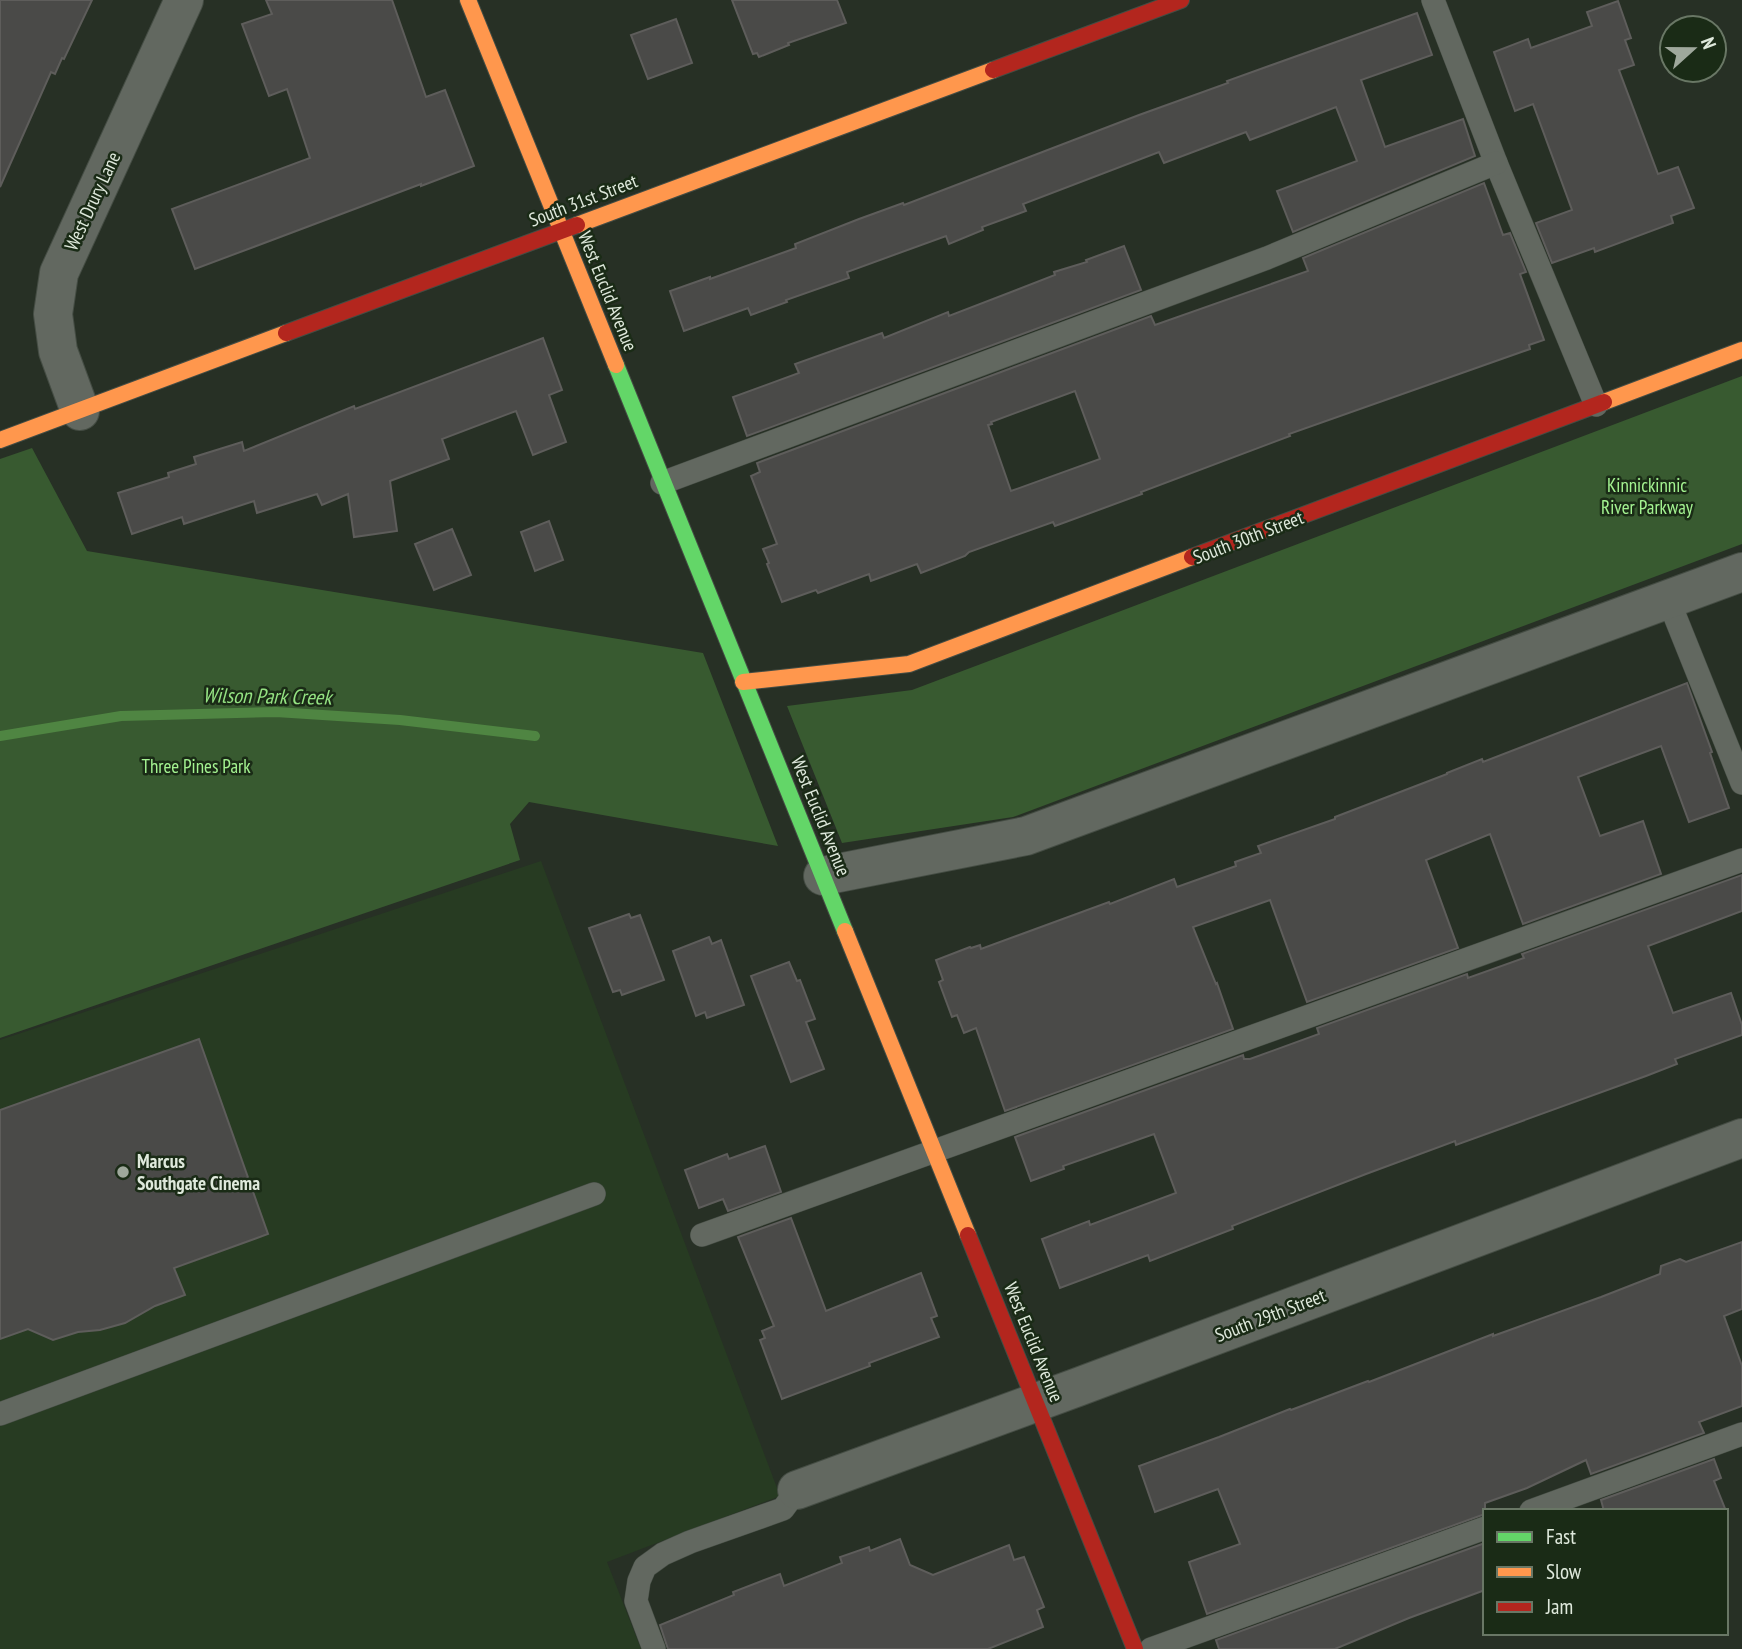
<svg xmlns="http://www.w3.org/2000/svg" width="1742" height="1649" viewBox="0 0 1742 1649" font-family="'PT Sans Narrow',sans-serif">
<rect width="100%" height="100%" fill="#273025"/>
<path fill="#273b22" d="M 541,861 L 780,1496 L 607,1562 L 641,1649 L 0,1649 L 0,1040 Z"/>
<g fill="#385a30">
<path d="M 1742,376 L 1742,544 L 1013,817 L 842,843 L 787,706 L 912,690 Z"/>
<path d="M 32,448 L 87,551 L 703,653 L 778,846 L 529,802 L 510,824 L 520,860 L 0,1038 L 0,459 Z"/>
</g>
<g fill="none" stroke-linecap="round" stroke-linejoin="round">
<path stroke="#4f8542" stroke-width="10" d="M 0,736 L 121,716 L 276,712 L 400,720 L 535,736"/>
</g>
<g fill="#4a4a48" stroke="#5e5d5b" stroke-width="2" fill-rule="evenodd">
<path d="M 0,0 L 92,0 L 64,59 L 62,58 L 55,74 L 51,72 L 0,187 Z"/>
<path d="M 266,0 L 392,0 L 426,97 L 445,90 L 474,166 L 421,186 L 421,184 L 195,269 L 172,209 L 310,158 L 287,89 L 269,96 L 242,24 L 272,14 Z"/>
<path d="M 732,0 L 837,0 L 846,23 L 788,43 L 789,45 L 759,57 L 757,53 L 753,54 Z"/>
<path d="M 1618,1 L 1631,38 L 1625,40 L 1634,65 L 1619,70 L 1658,174 L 1678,167 L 1694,208 L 1671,216 L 1673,223 L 1595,252 L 1594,248 L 1552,263 L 1536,223 L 1572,210 L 1533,104 L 1515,111 L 1494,52 L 1528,39 L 1531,48 L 1592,26 L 1587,12 Z"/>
<path d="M 1417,13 L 1432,55 L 1361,80 L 1385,147 L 1463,119 L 1475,156 L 1293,232 L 1277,191 L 1357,161 L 1336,107 L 1250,140 L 1246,132 L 1164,163 L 1159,152 L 1023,204 L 1026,211 L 982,227 L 983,230 L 949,244 L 946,236 L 847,272 L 849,278 L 786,300 L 787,302 L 751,315 L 748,308 L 684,331 L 670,291 L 710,277 L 710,279 L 796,248 L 795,244 L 859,219 L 903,203 L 904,205 L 1139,115 L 1228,83 L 1227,81 Z"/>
<path d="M 676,19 L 692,63 L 648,79 L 631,35 Z"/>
<path d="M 1484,183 L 1503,235 L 1510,233 L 1526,272 L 1520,274 L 1544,340 L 1529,345 L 1530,349 L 1289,434 L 1290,436 L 1141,492 L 1142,494 L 1055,526 L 1053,522 L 969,552 L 965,556 L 921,573 L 917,564 L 871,581 L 869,574 L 818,593 L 816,590 L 782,602 L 767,564 L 769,563 L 763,549 L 777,544 L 751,476 L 760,472 L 757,463 L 1151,316 L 1155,325 L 1308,271 L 1303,258 ZM 1075,391 L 1100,459 L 1011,491 L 988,425 L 992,424 L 991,422 Z"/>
<path d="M 1124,246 L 1141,290 L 747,436 L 733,397 L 799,373 L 795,364 L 882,333 L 884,338 L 948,312 L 949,316 L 1055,275 L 1054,272 L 1087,262 L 1086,260 Z"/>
<path d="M 543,338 L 562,390 L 549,395 L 566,442 L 533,455 L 516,411 L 442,439 L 449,459 L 390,481 L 397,531 L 354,537 L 348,494 L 322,505 L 317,494 L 257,513 L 254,501 L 184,524 L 182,517 L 132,534 L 118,493 L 169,477 L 168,473 L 196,464 L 194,457 L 242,442 L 244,451 L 354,406 L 355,409 Z"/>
<path d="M 549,521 L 563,560 L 535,571 L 521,532 Z"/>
<path d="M 452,529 L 471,575 L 434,590 L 415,544 Z"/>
<path d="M 1687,683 L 1712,752 L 1710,753 L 1729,808 L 1689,822 L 1661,746 L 1578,777 L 1600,836 L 1643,821 L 1661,874 L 1523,924 L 1490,834 L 1426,860 L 1458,948 L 1307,1002 L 1270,900 L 1193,927 L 1216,984 L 1217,983 L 1233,1029 L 1005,1111 L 976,1028 L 964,1033 L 957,1015 L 952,1017 L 939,982 L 943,980 L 936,960 L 970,947 L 971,948 L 980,945 L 981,949 L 1109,902 L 1110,904 L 1174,879 L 1177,887 L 1236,866 L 1235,862 L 1261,853 L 1258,846 L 1335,819 L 1335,817 L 1447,774 L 1447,773 L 1482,759 L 1483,762 Z"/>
<path d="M 1742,875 L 1742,911 L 1648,946 L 1673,1013 L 1731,993 L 1742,1025 L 1742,1035 L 1675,1059 L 1677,1064 L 1646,1076 L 1456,1145 L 1455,1141 L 1366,1174 L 1232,1226 L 1233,1229 L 1150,1261 L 1148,1255 L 1060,1288 L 1042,1239 L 1089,1221 L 1090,1225 L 1176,1193 L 1154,1134 L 1063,1166 L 1064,1169 L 1031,1181 L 1015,1137 L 1243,1055 L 1244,1059 L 1250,1059 L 1319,1034 L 1317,1028 L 1467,974 L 1468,978 L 1524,958 L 1522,954 Z"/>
<path d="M 629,914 L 631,918 L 640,915 L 664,980 L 622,995 L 620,990 L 613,992 L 589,928 Z"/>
<path d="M 709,937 L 712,944 L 721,940 L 744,1005 L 707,1018 L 705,1012 L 696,1016 L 673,951 Z"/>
<path d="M 789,962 L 797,981 L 800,980 L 815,1019 L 806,1022 L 824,1069 L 791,1082 L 751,976 Z"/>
<path d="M 199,1039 L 268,1234 L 174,1268 L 185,1295 L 155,1306 L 125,1323 L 100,1330 L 78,1332 L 53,1340 L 28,1329 L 0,1339 L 0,1110 Z"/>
<path d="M 765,1146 L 781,1192 L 728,1211 L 723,1199 L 699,1208 L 685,1170 L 727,1154 L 729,1159 Z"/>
<path d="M 791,1218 L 826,1311 L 921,1273 L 937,1316 L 931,1318 L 939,1337 L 869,1363 L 870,1366 L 782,1399 L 760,1340 L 765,1338 L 762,1331 L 774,1326 L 738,1237 Z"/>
<path d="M 1742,1242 L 1742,1309 L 1724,1316 L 1742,1366 L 1742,1406 L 1699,1422 L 1704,1433 L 1591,1474 L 1586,1460 L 1527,1488 L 1485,1503 L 1485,1514 L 1207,1614 L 1189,1562 L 1240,1544 L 1218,1489 L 1155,1512 L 1139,1466 L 1219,1437 L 1290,1409 L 1291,1410 L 1368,1381 L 1369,1382 L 1493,1334 L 1493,1336 L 1601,1297 L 1660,1274 L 1661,1266 L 1680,1259 L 1686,1262 Z"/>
<path d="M 1714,1459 L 1721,1478 L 1714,1481 L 1726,1511 L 1604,1511 L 1601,1500 Z"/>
<path d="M 900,1539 L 910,1565 L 933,1575 L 1009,1545 L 1014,1560 L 1024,1557 L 1044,1607 L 1037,1610 L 1043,1627 L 988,1649 L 668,1649 L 660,1625 L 734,1595 L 733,1592 L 780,1574 L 784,1586 L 842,1563 L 840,1557 L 869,1547 L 870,1551 Z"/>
<path d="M 1485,1543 L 1485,1590 L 1409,1618 L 1335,1649 L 1219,1649 L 1216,1640 Z"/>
</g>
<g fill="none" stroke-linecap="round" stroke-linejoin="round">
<defs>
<g id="lane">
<path d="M 1433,0 L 1496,163 L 1596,405"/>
<path d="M 662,483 L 1267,258 L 1496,163"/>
<path d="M 1668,599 L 1742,783"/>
<path d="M 702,1235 L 1742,860"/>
<path d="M 0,1414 L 594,1194"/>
<path d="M 1531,1511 L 1742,1434"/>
<path d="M 654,1649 L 636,1601 L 639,1581 L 645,1567 L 663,1554 L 690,1542 L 783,1509 L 797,1490"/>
<path d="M 1151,1649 L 1485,1528"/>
</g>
<g id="street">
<path d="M 80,411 L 58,351 L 53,314 L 59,273 L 184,0"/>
<path d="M 823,876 L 1026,836 L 1742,572"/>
<path d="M 797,1490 L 1078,1387 L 1742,1138"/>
</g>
<path id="fast" d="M 616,365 L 845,931"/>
<g id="slow">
<path d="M 468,0 L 616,365"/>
<path d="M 577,225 L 993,70"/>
<path d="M 1604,402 L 1742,350"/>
<path d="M 0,440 L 286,333"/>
<path d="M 743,682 L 909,664 L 1192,557"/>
<path d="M 845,931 L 968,1235"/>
</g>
<g id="jam">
<path d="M 993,70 L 1181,0"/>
<path d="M 286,333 L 577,225"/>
<path d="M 1192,557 L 1604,402"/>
<path d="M 968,1235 L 1135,1649"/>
</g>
</defs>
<use href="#lane" stroke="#454d44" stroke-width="24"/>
<use href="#street" stroke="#454d44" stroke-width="40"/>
<use href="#fast" stroke="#454d44" stroke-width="18"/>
<use href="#slow" stroke="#454d44" stroke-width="18"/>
<use href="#jam" stroke="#454d44" stroke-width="18"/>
<use href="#lane" stroke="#626860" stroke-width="23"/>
<use href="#street" stroke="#626860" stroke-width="38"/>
<use href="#fast" stroke="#63d668" stroke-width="16"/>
<use href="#slow" stroke="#ff974d" stroke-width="16"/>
<use href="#jam" stroke="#b3261e" stroke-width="16"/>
</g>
<circle fill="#9fa89c" stroke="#1a2b16" stroke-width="2.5" cx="123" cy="1172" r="7"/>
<g text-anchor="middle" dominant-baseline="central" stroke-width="5" stroke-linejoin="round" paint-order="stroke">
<g font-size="19" fill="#dfe9dc" stroke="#1a2b16">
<text transform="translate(583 200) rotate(-21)">South 31st Street</text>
<text transform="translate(92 201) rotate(-65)">West Drury Lane</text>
<text transform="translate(608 291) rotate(68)">West Euclid Avenue</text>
<text transform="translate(1248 537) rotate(-21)">South 30th Street</text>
<text transform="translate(821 816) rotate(68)">West Euclid Avenue</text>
<text transform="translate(1270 1315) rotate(-21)">South 29th Street</text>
<text transform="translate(1034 1342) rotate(68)">West Euclid Avenue</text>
</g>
<g font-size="19" fill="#a4f391" stroke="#1a2b16">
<text x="1647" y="485">Kinnickinnic<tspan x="1647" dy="22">River Parkway</tspan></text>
<text x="196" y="766">Three Pines Park</text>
</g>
<g font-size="19" font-weight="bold" fill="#dfe9dc" stroke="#1a2b16" text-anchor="start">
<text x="137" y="1161">Marcus<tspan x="137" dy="22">Southgate Cinema</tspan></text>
</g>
<g font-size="21" font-style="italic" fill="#94e282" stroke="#1a2b16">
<text transform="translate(267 696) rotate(1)">Wilson Park Creek</text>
</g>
</g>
<rect x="1483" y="1509" width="245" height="126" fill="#1a2b16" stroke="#697765" stroke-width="2"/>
<rect x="1497" y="1532" width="35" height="10" fill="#63d668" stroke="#697765" stroke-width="2"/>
<text x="1546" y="1544" font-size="21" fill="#dfe9dc">Fast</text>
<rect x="1497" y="1567" width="35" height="10" fill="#ff974d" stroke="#697765" stroke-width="2"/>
<text x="1546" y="1579" font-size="21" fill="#dfe9dc">Slow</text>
<rect x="1497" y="1602" width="35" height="10" fill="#b3261e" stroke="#697765" stroke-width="2"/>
<text x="1546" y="1614" font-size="21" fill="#dfe9dc">Jam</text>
<g transform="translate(1693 49) rotate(69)"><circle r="33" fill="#1a2b16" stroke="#697765" stroke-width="2"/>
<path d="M0-5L12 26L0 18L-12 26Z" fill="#9fa89c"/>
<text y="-10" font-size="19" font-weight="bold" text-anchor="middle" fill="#dfe9dc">N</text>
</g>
</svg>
